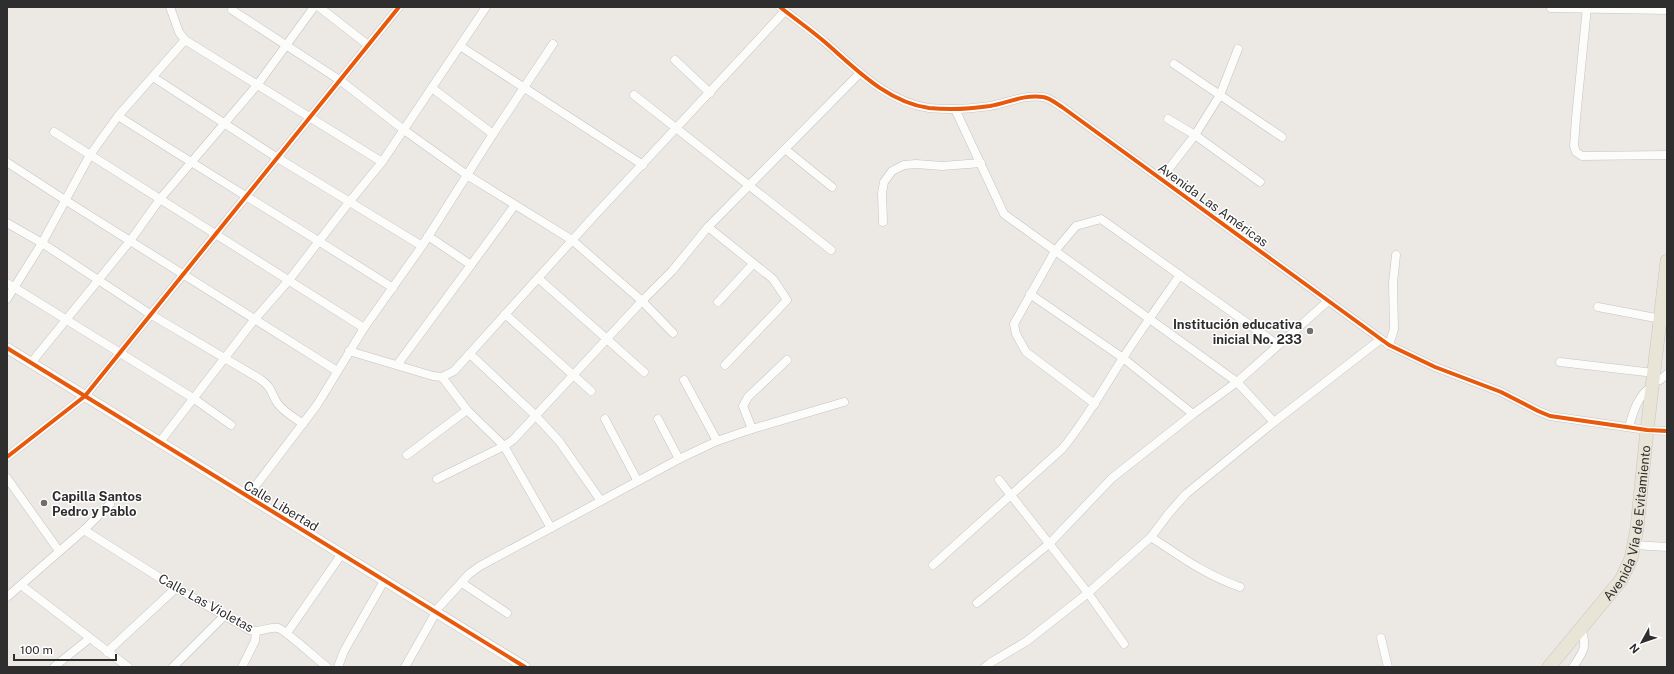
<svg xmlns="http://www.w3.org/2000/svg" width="1674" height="674" viewBox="0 0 1674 674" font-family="'Public Sans',sans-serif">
<rect width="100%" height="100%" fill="#ece8e4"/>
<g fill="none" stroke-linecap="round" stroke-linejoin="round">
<defs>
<g id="minor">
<path d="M 170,7 L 179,32 L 185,40 L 382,162"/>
<path d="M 319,7 L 368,45"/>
<path d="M 780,7 C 795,19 811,30 826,43 C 856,69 887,102 929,108 C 949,110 970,109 990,106 C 1007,103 1025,94 1043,97 C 1050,98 1057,104 1062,107 L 1389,345 L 1435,367 L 1501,392 L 1538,411 L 1550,416 L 1647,430 L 1667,431"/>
<path d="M 1587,7 L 1576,118 L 1574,146 L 1576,152 L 1582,156 L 1667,155"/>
<path d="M 1551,8 L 1667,10"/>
<path d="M 232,10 L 341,81 L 404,130 L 467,175 L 572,240 L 642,301 L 673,333"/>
<path d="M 460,46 L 643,165"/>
<path d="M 675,60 L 710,93"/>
<path d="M 1174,64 L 1282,137"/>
<path d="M 153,77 L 276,157 L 422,246"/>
<path d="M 432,88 L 493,134"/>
<path d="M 634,95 L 831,250"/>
<path d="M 955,109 L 1004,214 L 1237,382 L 1274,422"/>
<path d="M 118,116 C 209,174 302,230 393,288"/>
<path d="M 1168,119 L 1195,135 L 1260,182"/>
<path d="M 54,132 L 364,328"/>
<path d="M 785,149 L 832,187"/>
<path d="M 8,163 L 65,200 L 337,371"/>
<path d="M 1161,179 L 1195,135 L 1220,95 L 1238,49"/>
<path d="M 883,222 L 882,193 L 884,182 L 892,171 L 904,165 L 916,164 L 942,166 L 981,163"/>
<path d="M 7,223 L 42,243 L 150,314 L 260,379 C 274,389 270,393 278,404 C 284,412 295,418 303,424"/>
<path d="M 708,227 L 773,279 L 787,300 L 725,365"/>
<path d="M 471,265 L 515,205"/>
<path d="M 538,278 L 644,372"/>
<path d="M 7,283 L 193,398 L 231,425"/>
<path d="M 1030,294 L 1123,358 L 1193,414"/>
<path d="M 7,299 L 42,243 L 90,155 L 118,116 L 185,40"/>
<path d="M 718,302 L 753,264"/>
<path d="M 1598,307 L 1661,319"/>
<path d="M 505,314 L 591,391"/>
<path d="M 1389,345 L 1394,329 L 1393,283 L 1396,255"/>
<path d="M 349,351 L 433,376 L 442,377 L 454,371 L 595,215 L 785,11"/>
<path d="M 470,354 L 535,415 L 559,441 L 601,501"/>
<path d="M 1560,362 L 1654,373"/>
<path d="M 31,363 L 130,241 L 160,199 L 258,84 L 314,7"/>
<path d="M 397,365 L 471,265 L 428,236"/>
<path d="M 442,377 L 467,410 L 504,446 L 551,528"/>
<path d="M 684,380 L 717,441"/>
<path d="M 1652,381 L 1660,380 L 1667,374"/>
<path d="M 1095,404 L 1026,352 L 1016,334 L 1014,324 L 1055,251 L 1076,226 L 1101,219 L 1278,345"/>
<path d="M 605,419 L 637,480"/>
<path d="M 658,419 L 679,459"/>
<path d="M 1629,427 C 1633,412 1638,395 1652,386"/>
<path d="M 752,429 L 743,406 L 748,397 L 787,360"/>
<path d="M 159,443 L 254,320 L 289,280 L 350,201 L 382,162 L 486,7"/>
<path d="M 407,455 L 467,410"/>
<path d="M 7,457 L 85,396 L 399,7"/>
<path d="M 7,478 L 59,551"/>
<path d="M 437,479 L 504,446 L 513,440 L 642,301 L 672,271 L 708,227 L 860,73"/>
<path d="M 999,480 L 1088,593 L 1124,644"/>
<path d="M 247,497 L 317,405 L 364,328 L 422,246 L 493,134 L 553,44"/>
<path d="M 84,530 L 176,588 L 250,630 C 261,634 267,626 278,628 C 284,629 319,661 327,667"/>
<path d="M 1151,537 C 1181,557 1206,575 1240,587"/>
<path d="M 1634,545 L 1667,547"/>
<path d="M 933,565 L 1062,449 C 1086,420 1103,389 1123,358 C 1141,330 1161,302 1180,275"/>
<path d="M 462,583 L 507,613"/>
<path d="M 21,585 L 128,667"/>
<path d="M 7,597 L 84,530 L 110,504"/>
<path d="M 977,603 L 1050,543 L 1112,478 L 1193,414 L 1237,382 L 1328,301"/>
<path d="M 287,633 L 341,555"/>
<path d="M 1381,638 L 1388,667"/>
<path d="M 107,652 L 176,588"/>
<path d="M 54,667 L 90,638"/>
<path d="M 173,667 L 224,616"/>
<path d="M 242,667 L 255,641 L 256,632"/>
<path d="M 338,667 L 344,651 L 384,581"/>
<path d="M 405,667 L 439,607 L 469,574 L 480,566 L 679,459 L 717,441 L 752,429 L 844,402"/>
<path d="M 985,667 L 990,663 L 1027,641 L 1088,593 L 1151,537 L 1169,513 L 1186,494 L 1274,422 L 1381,339"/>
<path d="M 1573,667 C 1583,652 1588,647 1581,629"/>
</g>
<path id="tertiary" d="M 7,348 L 525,667"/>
<g id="primary">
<path id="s1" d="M 1549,667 L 1621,580 L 1631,559 L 1637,528 L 1647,430 L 1667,261"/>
</g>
</defs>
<use href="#minor" stroke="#c5c4c5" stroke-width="9"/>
<use href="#tertiary" stroke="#c5c4c5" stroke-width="11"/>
<use href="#primary" stroke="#c6c5c4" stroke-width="14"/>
<use href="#minor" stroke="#fcfcfb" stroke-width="8"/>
<use href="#tertiary" stroke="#fcfcfb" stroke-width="10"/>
<use href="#primary" stroke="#e8e4d6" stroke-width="13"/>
<defs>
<g id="cycleway">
<path d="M 780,7 C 795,19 811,30 826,43 C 856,69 887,102 929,108 C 949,110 970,109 990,106 C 1007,103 1025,94 1043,97 C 1050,98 1057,104 1062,107 L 1389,345 L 1435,367 L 1501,392 L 1538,411 L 1550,416 L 1647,430 L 1667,431"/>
<path d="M 7,348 L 525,667"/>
<path d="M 7,457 L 85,396 L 399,7"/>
</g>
</defs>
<use href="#cycleway" stroke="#fff" stroke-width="6"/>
<use href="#cycleway" stroke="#e8590c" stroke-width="4"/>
</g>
<g fill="#706f6e" stroke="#fff" stroke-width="1.5">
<circle cx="1310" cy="331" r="4"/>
<circle cx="44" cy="503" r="4"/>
</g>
<g text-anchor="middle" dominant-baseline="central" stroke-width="3" stroke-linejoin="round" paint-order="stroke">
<g font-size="13" fill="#2e2e2e" stroke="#fff">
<text transform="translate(1213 205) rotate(36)">Avenida Las Américas</text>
<text transform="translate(281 506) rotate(31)">Calle Libertad</text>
<text stroke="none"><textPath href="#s1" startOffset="170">Avenida Vía de Evitamiento</textPath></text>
<text transform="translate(206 603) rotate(29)">Calle Las Violetas</text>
</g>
<g font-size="13" font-weight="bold" fill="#2e2e2e" stroke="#fff" text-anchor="end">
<text x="1302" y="324">Institución educativa<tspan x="1302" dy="15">inicial No. 233</tspan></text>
<text x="52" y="496" text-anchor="start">Capilla Santos<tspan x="52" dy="15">Pedro y Pablo</tspan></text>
</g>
</g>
<rect width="1674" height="674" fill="none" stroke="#2e2e2e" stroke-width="16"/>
<g transform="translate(1642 642) rotate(230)" stroke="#ffffff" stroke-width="3" paint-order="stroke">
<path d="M0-3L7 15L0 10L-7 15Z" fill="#2e2e2e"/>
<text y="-6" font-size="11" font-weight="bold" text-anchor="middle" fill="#2e2e2e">N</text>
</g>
<path d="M14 654v6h102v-6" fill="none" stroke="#2e2e2e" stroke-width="2"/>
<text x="20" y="654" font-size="12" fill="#2e2e2e" stroke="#ffffff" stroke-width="3" paint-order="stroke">100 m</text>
</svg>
